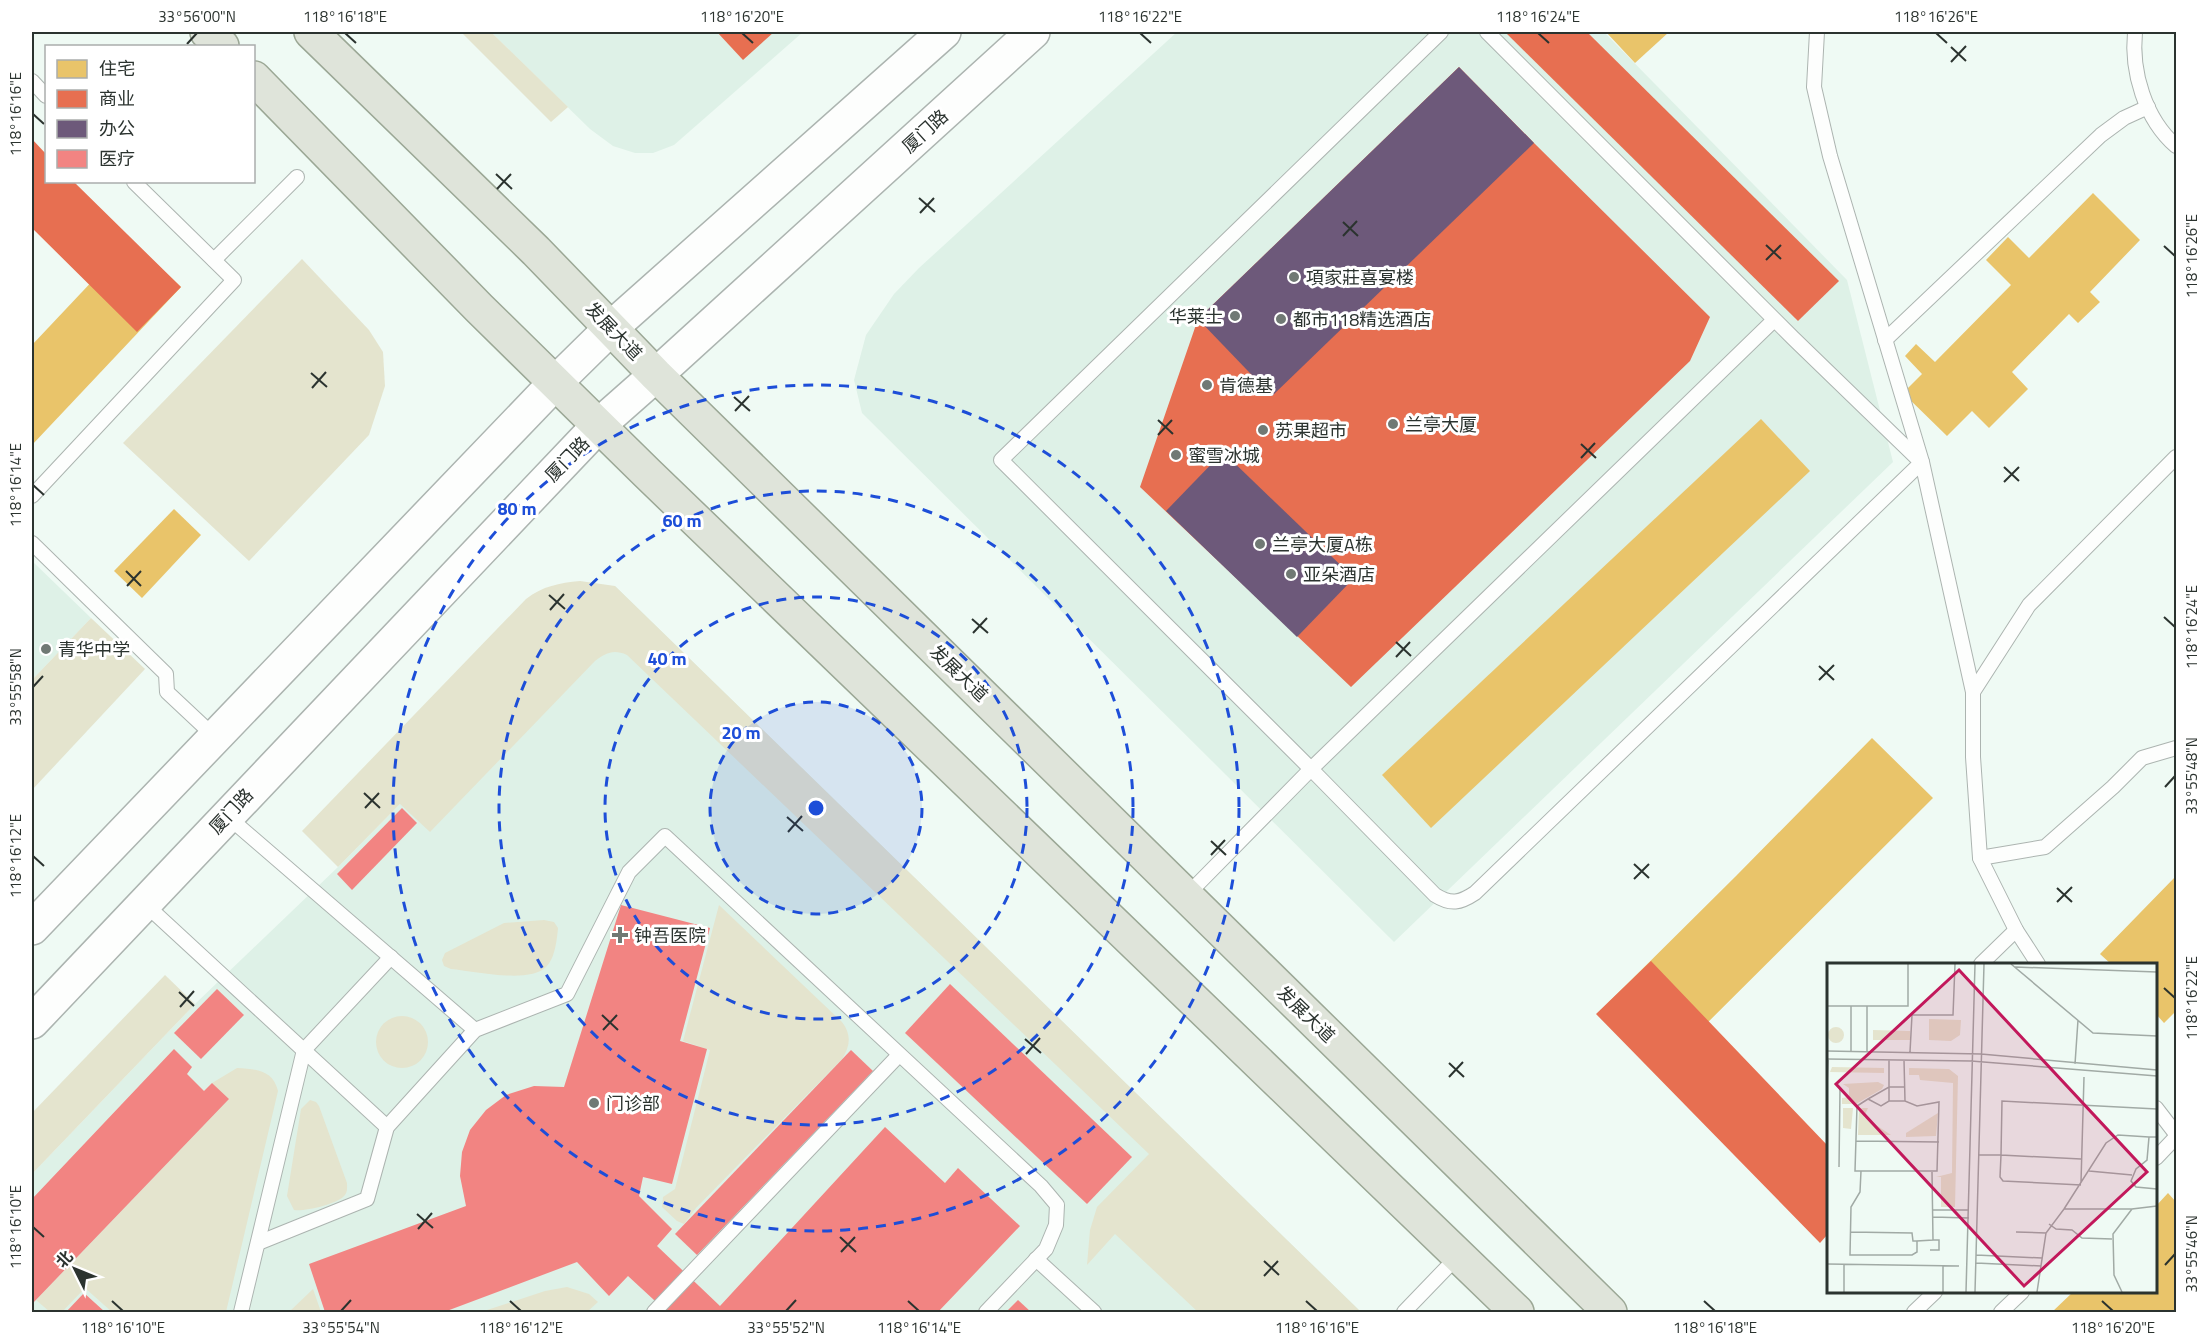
<svg xmlns="http://www.w3.org/2000/svg" width="2208" height="1344" viewBox="0 0 2208 1344" font-family="'Titillium Web','Noto Sans SC',sans-serif">
<rect width="100%" height="100%" fill="#effaf4"/>
<g fill="#def1e7">
<path d="M 491,32 L 803,32 L 674,145 L 653,153 L 635,153 L 613,146 L 590,129 Z"/>
<path d="M 1177,32 L 1604,32 L 1847,280 L 1893,462 L 1394,942 L 862,413 L 854,380 L 866,335 L 894,294 L 919,268 Z"/>
<path d="M 32,561 L 91,618 L 32,680 Z"/>
<path d="M 615,586 L 1361,1312 L 32,1312 L 32,1174 L 195,1004 L 338,867 Z"/>
</g>
<g fill="#e4e4ce">
<path d="M 461,32 L 491,32 L 568,107 L 551,122 Z"/>
<path d="M 302,259 L 369,330 L 383,352 L 385,386 L 369,435 L 249,561 L 123,443 Z"/>
<path d="M 580,581 L 615,586 L 1361,1312 L 1198,1312 L 1115,1234 L 1087,1265 L 1090,1230 L 1097,1207 L 1149,1154 L 627,655 C 613,649 606,653 595,661 L 430,832 L 400,804 L 338,867 L 302,831 L 526,599 C 543,586 559,583 580,581 Z"/>
<path d="M 91,618 L 145,669 L 32,790 L 32,680 Z"/>
<path d="M 719,905 L 842,1022 C 852,1035 850,1047 842,1059 L 696,1208 L 684,1224 L 677,1221 L 662,1207 L 663,1197 L 675,1189 L 710,1050 L 683,1041 Z"/>
<path d="M 544,920 L 554,922 L 558,928 C 557,939 555,959 546,967 C 530,984 473,971 451,969 L 444,966 L 442,960 L 445,953 L 504,923 Z"/>
<path d="M 165,975 L 195,1004 L 32,1174 L 32,1113 Z"/>
<circle cx="402" cy="1042" r="26"/>
<path d="M 237,1068 C 256,1069 273,1070 278,1091 L 226,1312 L 112,1312 L 85,1288 L 62,1312 L 50,1312 L 36,1300 L 229,1099 L 212,1083 Z"/>
<path d="M 310,1100 L 316,1102 L 319,1106 L 347,1183 C 347,1188 348,1193 343,1197 C 336,1204 304,1212 294,1210 L 287,1196 L 301,1109 Z"/>
<path d="M 567,1287 L 589,1294 L 598,1302 L 587,1312 L 481,1312 L 545,1291 Z"/>
<path d="M 313,1289 L 321,1312 L 289,1312 Z"/>
</g>
<g fill="#e9c46a">
<path d="M 1606,32 L 1669,32 L 1635,63 Z"/>
<path d="M 32,142 L 46,157 L 46,182 L 66,182 L 32,217 Z"/>
<path d="M 2093,193 L 2140,240 L 2090,292 L 2100,302 L 2078,323 L 2069,314 L 2012,372 L 2028,389 L 1989,428 L 1972,411 L 1947,436 L 1903,393 L 1922,374 L 1905,356 L 1916,344 L 1935,362 L 2011,285 L 1986,260 L 2008,237 L 2029,258 Z"/>
<path d="M 131,240 L 181,287 L 32,445 L 32,345 Z"/>
<path d="M 1761,419 L 1810,471 L 1431,828 L 1382,775 Z"/>
<path d="M 174,509 L 201,535 L 142,598 L 114,571 Z"/>
<path d="M 1872,738 L 1933,798 L 1667,1063 L 1608,1003 L 1736,876 Z"/>
<path d="M 2176,876 L 2176,1011 L 2164,1023 L 2156,1014 L 2156,964 L 2111,964 L 2100,954 Z"/>
<path d="M 2168,1193 L 2176,1202 L 2176,1312 L 2052,1312 L 2073,1292 L 2156,1292 L 2156,1206 Z"/>
</g>
<g fill="#e76f51">
<path d="M 717,32 L 774,32 L 743,60 Z"/>
<path d="M 1505,32 L 1587,32 L 1839,281 L 1798,321 Z"/>
<path d="M 1459,67 L 1534,143 L 1710,317 L 1690,361 L 1351,687 L 1140,487 L 1198,319 Z"/>
<path d="M 32,139 L 46,154 L 46,182 L 74,182 L 181,287 L 137,332 L 32,228 Z"/>
<path d="M 1651,961 L 1828,1146 L 1828,1236 L 1827,1235 L 1820,1243 L 1596,1014 Z"/>
</g>
<g fill="#6d597a">
<path d="M 1459,67 L 1534,143 L 1272,396 L 1198,319 Z"/>
<path d="M 1223,452 L 1354,578 L 1297,637 L 1166,511 Z"/>
</g>
<g fill="#f28482">
<path d="M 402,808 L 417,823 L 352,890 L 337,874 Z"/>
<path d="M 621,905 L 710,928 L 680,1041 L 707,1049 L 672,1184 L 643,1177 L 639,1196 L 672,1229 L 657,1246 L 720,1306 L 885,1127 L 945,1183 L 958,1168 L 1020,1226 L 938,1312 L 667,1312 L 628,1276 L 609,1296 L 577,1262 L 444,1312 L 325,1312 L 309,1264 L 466,1206 L 460,1176 L 462,1152 L 470,1130 L 486,1110 L 506,1095 L 534,1086 L 564,1087 Z"/>
<path d="M 950,984 L 1132,1157 L 1087,1204 L 905,1033 Z"/>
<path d="M 217,989 L 244,1015 L 201,1059 L 174,1033 Z"/>
<path d="M 174,1049 L 192,1067 L 187,1074 L 204,1091 L 212,1083 L 229,1099 L 33,1303 L 32,1302 L 32,1199 Z"/>
<path d="M 851,1050 L 873,1071 L 697,1255 L 675,1234 Z"/>
<path d="M 84,1293 L 105,1312 L 66,1312 Z"/>
<path d="M 1018,1300 L 1031,1312 L 1006,1312 Z"/>
</g>
<g fill="none" stroke-linecap="round" stroke-linejoin="round">
<defs>
<g id="service">
<path d="M 1441,32 L 1001,460 L 1311,769 L 1774,320"/>
<path d="M 1487,32 L 1793,338 L 1920,461"/>
<path d="M 1817,32 L 1814,87 L 1830,156 L 1922,462 L 1973,692"/>
<path d="M 2135,32 C 2131,72 2145,119 2176,146"/>
<path d="M 32,81 L 46,96"/>
<path d="M 214,260 L 297,177"/>
<path d="M 1885,340 L 2101,135 L 2124,118 L 2148,107"/>
<path d="M 32,496 L 234,280 L 134,182"/>
<path d="M 32,543 L 166,674 L 167,692 L 215,737"/>
<path d="M 227,816 L 475,1030"/>
<path d="M 1980,858 L 2045,847 L 2113,787 L 2142,758 L 2176,748"/>
<path d="M 1186,896 L 1311,769 L 1435,895 C 1451,905 1460,903 1475,893 L 1922,462"/>
<path d="M 145,904 L 387,1127"/>
<path d="M 1981,964 L 2016,930"/>
<path d="M 2038,964 L 2016,930 L 1980,858 L 1973,757 L 1973,692 L 2029,605 L 2176,457"/>
<path d="M 2156,1108 L 2176,1134"/>
<path d="M 2156,1158 L 2176,1137"/>
<path d="M 258,1243 L 367,1199 L 387,1127 L 475,1030 L 567,994 L 629,872 L 665,836 L 1041,1186 L 1057,1205 L 1056,1225 L 1046,1249 L 986,1312"/>
<path d="M 1036,1259 L 1094,1312"/>
<path d="M 241,1312 L 304,1050 L 391,957"/>
<path d="M 654,1312 L 899,1055"/>
<path d="M 1404,1312 L 1458,1256"/>
<path d="M 1914,1312 L 1935,1292"/>
<path d="M 2001,1312 L 2022,1292"/>
</g>
<g id="tertiary">
<path d="M 32,928 L 555,383 L 611,328 L 944,32"/>
<path d="M 32,1022 L 599,425 L 667,365 L 1033,32"/>
</g>
<g id="primary">
<path d="M 207,32 L 222,46"/>
<path d="M 311,32 L 536,251 L 656,375 L 1610,1312"/>
<path d="M 254,78 L 479,308 L 647,473 L 1517,1312"/>
</g>
</defs>
<use href="#service" stroke="#acb4b0" stroke-width="16"/>
<use href="#tertiary" stroke="#acb4b0" stroke-width="36"/>
<use href="#primary" stroke="#9ba795" stroke-width="36"/>
<use href="#service" stroke="#fdfefd" stroke-width="14"/>
<use href="#tertiary" stroke="#fdfefd" stroke-width="33"/>
<use href="#primary" stroke="#dfe4da" stroke-width="33"/>
</g>
<path fill="none" stroke="#2b332f" stroke-width="2" d="M 345,33 L 356,43M 742,33 L 753,43M 1140,33 L 1151,43M 1538,33 L 1549,43M 1936,33 L 1947,43M 187,44 L 197,33M 1951,47 L 1966,61M 1951,62 L 1966,46M 33,114 L 44,124M 496,174 L 512,189M 497,189 L 511,174M 919,198 L 935,212M 920,213 L 934,198M 1343,222 L 1358,236M 1343,236 L 1357,221M 1766,245 L 1781,259M 2164,246 L 2175,256M 1766,260 L 1781,245M 311,373 L 327,387M 312,388 L 326,372M 734,397 L 750,411M 735,411 L 749,396M 1158,420 L 1173,434M 1158,435 L 1172,420M 1581,444 L 1596,458M 1581,458 L 1595,443M 2004,467 L 2019,481M 2004,482 L 2019,467M 33,485 L 44,495M 126,571 L 141,586M 127,586 L 141,571M 549,595 L 565,609M 550,610 L 564,594M 2164,617 L 2175,627M 972,619 L 988,633M 973,633 L 987,618M 1396,642 L 1411,656M 1396,657 L 1410,642M 1819,666 L 1834,680M 1819,680 L 1834,665M 33,687 L 43,676M 2165,787 L 2175,776M 364,793 L 380,808M 365,808 L 379,793M 787,817 L 803,831M 788,832 L 802,816M 1211,841 L 1226,855M 1211,855 L 1225,840M 33,856 L 44,866M 1634,864 L 1649,878M 1634,879 L 1649,864M 2057,888 L 2072,902M 2057,902 L 2072,887M 2164,988 L 2175,998M 179,992 L 194,1006M 180,1007 L 194,991M 602,1015 L 618,1030M 603,1030 L 617,1015M 1025,1039 L 1041,1053M 1026,1054 L 1040,1038M 1449,1063 L 1464,1077M 1449,1077 L 1463,1062M 417,1214 L 433,1228M 33,1227 L 44,1237M 418,1229 L 432,1213M 840,1237 L 856,1252M 841,1252 L 855,1237M 1264,1261 L 1279,1275M 2165,1265 L 2175,1254M 1264,1276 L 1278,1261M 112,1301 L 123,1311M 510,1301 L 521,1311M 908,1301 L 919,1311M 1306,1301 L 1317,1311M 1704,1301 L 1715,1311M 2102,1301 L 2113,1311M 341,1311 L 351,1300M 786,1311 L 796,1300"/>
<circle cx="816" cy="808" r="106" fill="#1d4ed8" fill-opacity=".12"/>
<g fill="none" stroke="#1d4ed8" stroke-width="3" stroke-dasharray="10 8">
<circle cx="816" cy="808" r="106"/>
<circle cx="816" cy="808" r="211"/>
<circle cx="816" cy="808" r="317"/>
<circle cx="816" cy="808" r="423"/>
</g>
<g fill="#707974" stroke="#fff" stroke-width="2">
<circle cx="1294" cy="277" r="6"/>
<circle cx="1235" cy="316" r="6"/>
<circle cx="1281" cy="319" r="6"/>
<circle cx="1207" cy="385" r="6"/>
<circle cx="1393" cy="424" r="6"/>
<circle cx="1263" cy="430" r="6"/>
<circle cx="1176" cy="455" r="6"/>
<circle cx="1260" cy="544" r="6"/>
<circle cx="1291" cy="574" r="6"/>
<circle cx="46" cy="649" r="6"/>
<path d="M617 926h6v6h6v6h-6v6h-6v-6h-6v-6h6z"/>
<circle cx="594" cy="1103" r="6"/>
</g>
<g text-anchor="middle" dominant-baseline="central" stroke-width="6" stroke-linejoin="round" paint-order="stroke">
<g font-size="18" fill="#2b332f" stroke="#fff">
<text transform="translate(925 131) rotate(-42)">厦门路</text>
<text transform="translate(614 331) rotate(46)">发展大道</text>
<text transform="translate(567 459) rotate(-46)">厦门路</text>
<text transform="translate(959 673) rotate(44)">发展大道</text>
<text transform="translate(231 811) rotate(-47)">厦门路</text>
<text transform="translate(1306 1014) rotate(44)">发展大道</text>
</g>
<g font-size="18" fill="#2b332f" stroke="#fff" text-anchor="start">
<text x="1306" y="277">項家莊喜宴楼</text>
<text x="1223" y="316" text-anchor="end">华莱士</text>
<text x="1293" y="319">都市118精选酒店</text>
<text x="1219" y="385">肯德基</text>
<text x="1405" y="424">兰亭大厦</text>
<text x="1275" y="430">苏果超市</text>
<text x="1188" y="455">蜜雪冰城</text>
<text x="1272" y="544">兰亭大厦A栋</text>
<text x="1303" y="574">亚朵酒店</text>
<text x="58" y="649">青华中学</text>
<text x="634" y="935">钟吾医院</text>
<text x="606" y="1103">门诊部</text>
</g>
</g>
<g transform="translate(1827 963)">
<rect width="330" height="330" fill="#effaf4"/>
<path d="M 102,56 L 134,57 L 133,72 L 124,78 L 102,77 ZM1 72a8 8 0 1 1 16 0a8 8 0 1 1-16 0ZM 46,67 L 83,68 L 83,77 L 46,77 ZM 5,104 L 57,105 L 57,110 L 3,109 ZM 82,105 L 122,106 L 131,113 L 128,244 L 114,244 L 114,214 L 109,214 L 125,210 L 126,120 L 93,117 L 92,112 L 82,112 ZM 51,119 L 57,122 L 55,126 L 29,141 L 15,141 L 15,135 L 22,134 L 22,125 L 16,121 ZM 16,145 L 26,145 L 24,166 L 16,165 ZM 36,145 L 41,145 L 37,154 L 64,172 L 31,172 L 32,146 ZM 111,150 L 109,173 L 79,174 L 79,170 Z" fill="#e4e4ce"/>
<path fill="none" stroke="#a1aaa5" stroke-width="1.5" d="M 184,1 L 266,70 L 330,73M 188,4 L 330,9M 0,43 L 81,43 L 81,1M 24,43 L 24,89M 0,88 L 154,91 L 330,107M 40,89 L 40,43M 83,89 L 85,52 L 126,52 L 128,1M 0,96 L 144,98 L 330,113M 62,97 L 62,138M 77,97 L 78,138M 248,101 L 251,57M 0,124 L 1,96M 41,136 L 54,143 L 62,138 L 78,138 L 90,143 L 112,139 L 110,208 L 28,208 L 30,143 L 41,136 L 62,124 L 78,124M 330,174 L 322,174 L 320,197 L 309,206 L 304,218 L 309,224 L 330,226M 29,178 L 112,179M 151,192 L 174,192 L 173,214 L 176,218 L 254,222M 254,196 L 174,192 L 175,138 L 330,146M 12,204 L 13,126M 34,208 L 33,229 L 24,244 L 23,292 L 85,292 L 90,289 L 90,278 L 106,277 L 105,209M 262,208 L 305,212M 254,219 L 257,114M 237,246 L 279,180 L 291,172 L 322,174M 106,247 L 142,247M 106,254 L 142,255M 222,261 L 229,266 L 245,267 L 255,275 L 285,276M 23,269 L 85,270 L 86,278 L 90,278M 189,269 L 219,270M 103,287 L 112,287 L 112,277 L 106,277M 149,292 L 215,295M 149,300 L 214,303M 0,301 L 132,303M 17,329 L 17,302M 116,329 L 116,303M 139,329 L 148,1M 148,329 L 157,1M 210,329 L 219,270 L 237,246 L 305,246M 295,329 L 287,312 L 286,271 L 305,246 L 330,243"/>
<path fill="#c2185b" fill-opacity="0.15" stroke="#c2185b" stroke-width="3" d="M 132,7 L 320,209 L 197,323 L 9,121 Z"/>
<rect width="330" height="330" fill="none" stroke="#2b332f" stroke-width="3"/>
</g>
<circle cx="816" cy="808" r="9" fill="#1d4ed8" stroke="#fff" stroke-width="3"/>
<g font-size="18" text-anchor="middle" font-weight="bold" fill="#1d4ed8" stroke="#fff" stroke-width="6" stroke-linejoin="round" paint-order="stroke">
<text x="517" y="515">80 m</text>
<text x="682" y="527">60 m</text>
<text x="667" y="665">40 m</text>
<text x="741" y="739">20 m</text>
</g>
<rect width="2208" height="1344" fill="none" stroke="#ffffff" stroke-width="66"/>
<rect x="45" y="45" width="210" height="138" fill="#ffffff" stroke="#aaadac" stroke-width="1.5"/>
<rect x="57" y="60" width="30" height="18" fill="#e9c46a" stroke="#aaadac" stroke-width="1.5"/>
<text x="99" y="75" font-size="18" fill="#2b332f">住宅</text>
<rect x="57" y="90" width="30" height="18" fill="#e76f51" stroke="#aaadac" stroke-width="1.5"/>
<text x="99" y="105" font-size="18" fill="#2b332f">商业</text>
<rect x="57" y="120" width="30" height="18" fill="#6d597a" stroke="#aaadac" stroke-width="1.5"/>
<text x="99" y="135" font-size="18" fill="#2b332f">办公</text>
<rect x="57" y="150" width="30" height="18" fill="#f28482" stroke="#aaadac" stroke-width="1.5"/>
<text x="99" y="165" font-size="18" fill="#2b332f">医疗</text>
<g transform="translate(75 1269) rotate(313)" stroke="#ffffff" stroke-width="4.5" paint-order="stroke">
<path d="M0-4.5L10 22L0 15L-10 22Z" fill="#2b332f"/>
<text y="-9" font-size="16" font-weight="bold" text-anchor="middle" fill="#2b332f">北</text>
</g>
<rect x="33" y="33" width="2142" height="1278" fill="none" stroke="#2b332f" stroke-width="2"/>
<g font-size="15" text-anchor="middle" fill="#2b332f">
<text x="197" y="22">33°56'00"N</text>
<text x="345" y="22">118°16'18"E</text>
<text x="742" y="22">118°16'20"E</text>
<text x="1140" y="22">118°16'22"E</text>
<text x="1538" y="22">118°16'24"E</text>
<text x="1936" y="22">118°16'26"E</text>
<text transform="translate(16 114) rotate(-90)" y="5">118°16'16"E</text>
<text transform="translate(2192 256) rotate(-90)" y="5">118°16'26"E</text>
<text transform="translate(16 485) rotate(-90)" y="5">118°16'14"E</text>
<text transform="translate(2192 627) rotate(-90)" y="5">118°16'24"E</text>
<text transform="translate(16 687) rotate(-90)" y="5">33°55'58"N</text>
<text transform="translate(2192 776) rotate(-90)" y="5">33°55'48"N</text>
<text transform="translate(16 856) rotate(-90)" y="5">118°16'12"E</text>
<text transform="translate(2192 998) rotate(-90)" y="5">118°16'22"E</text>
<text transform="translate(16 1227) rotate(-90)" y="5">118°16'10"E</text>
<text transform="translate(2192 1254) rotate(-90)" y="5">33°55'46"N</text>
<text x="123" y="1333">118°16'10"E</text>
<text x="341" y="1333">33°55'54"N</text>
<text x="521" y="1333">118°16'12"E</text>
<text x="786" y="1333">33°55'52"N</text>
<text x="919" y="1333">118°16'14"E</text>
<text x="1317" y="1333">118°16'16"E</text>
<text x="1715" y="1333">118°16'18"E</text>
<text x="2113" y="1333">118°16'20"E</text>
</g>
</svg>
